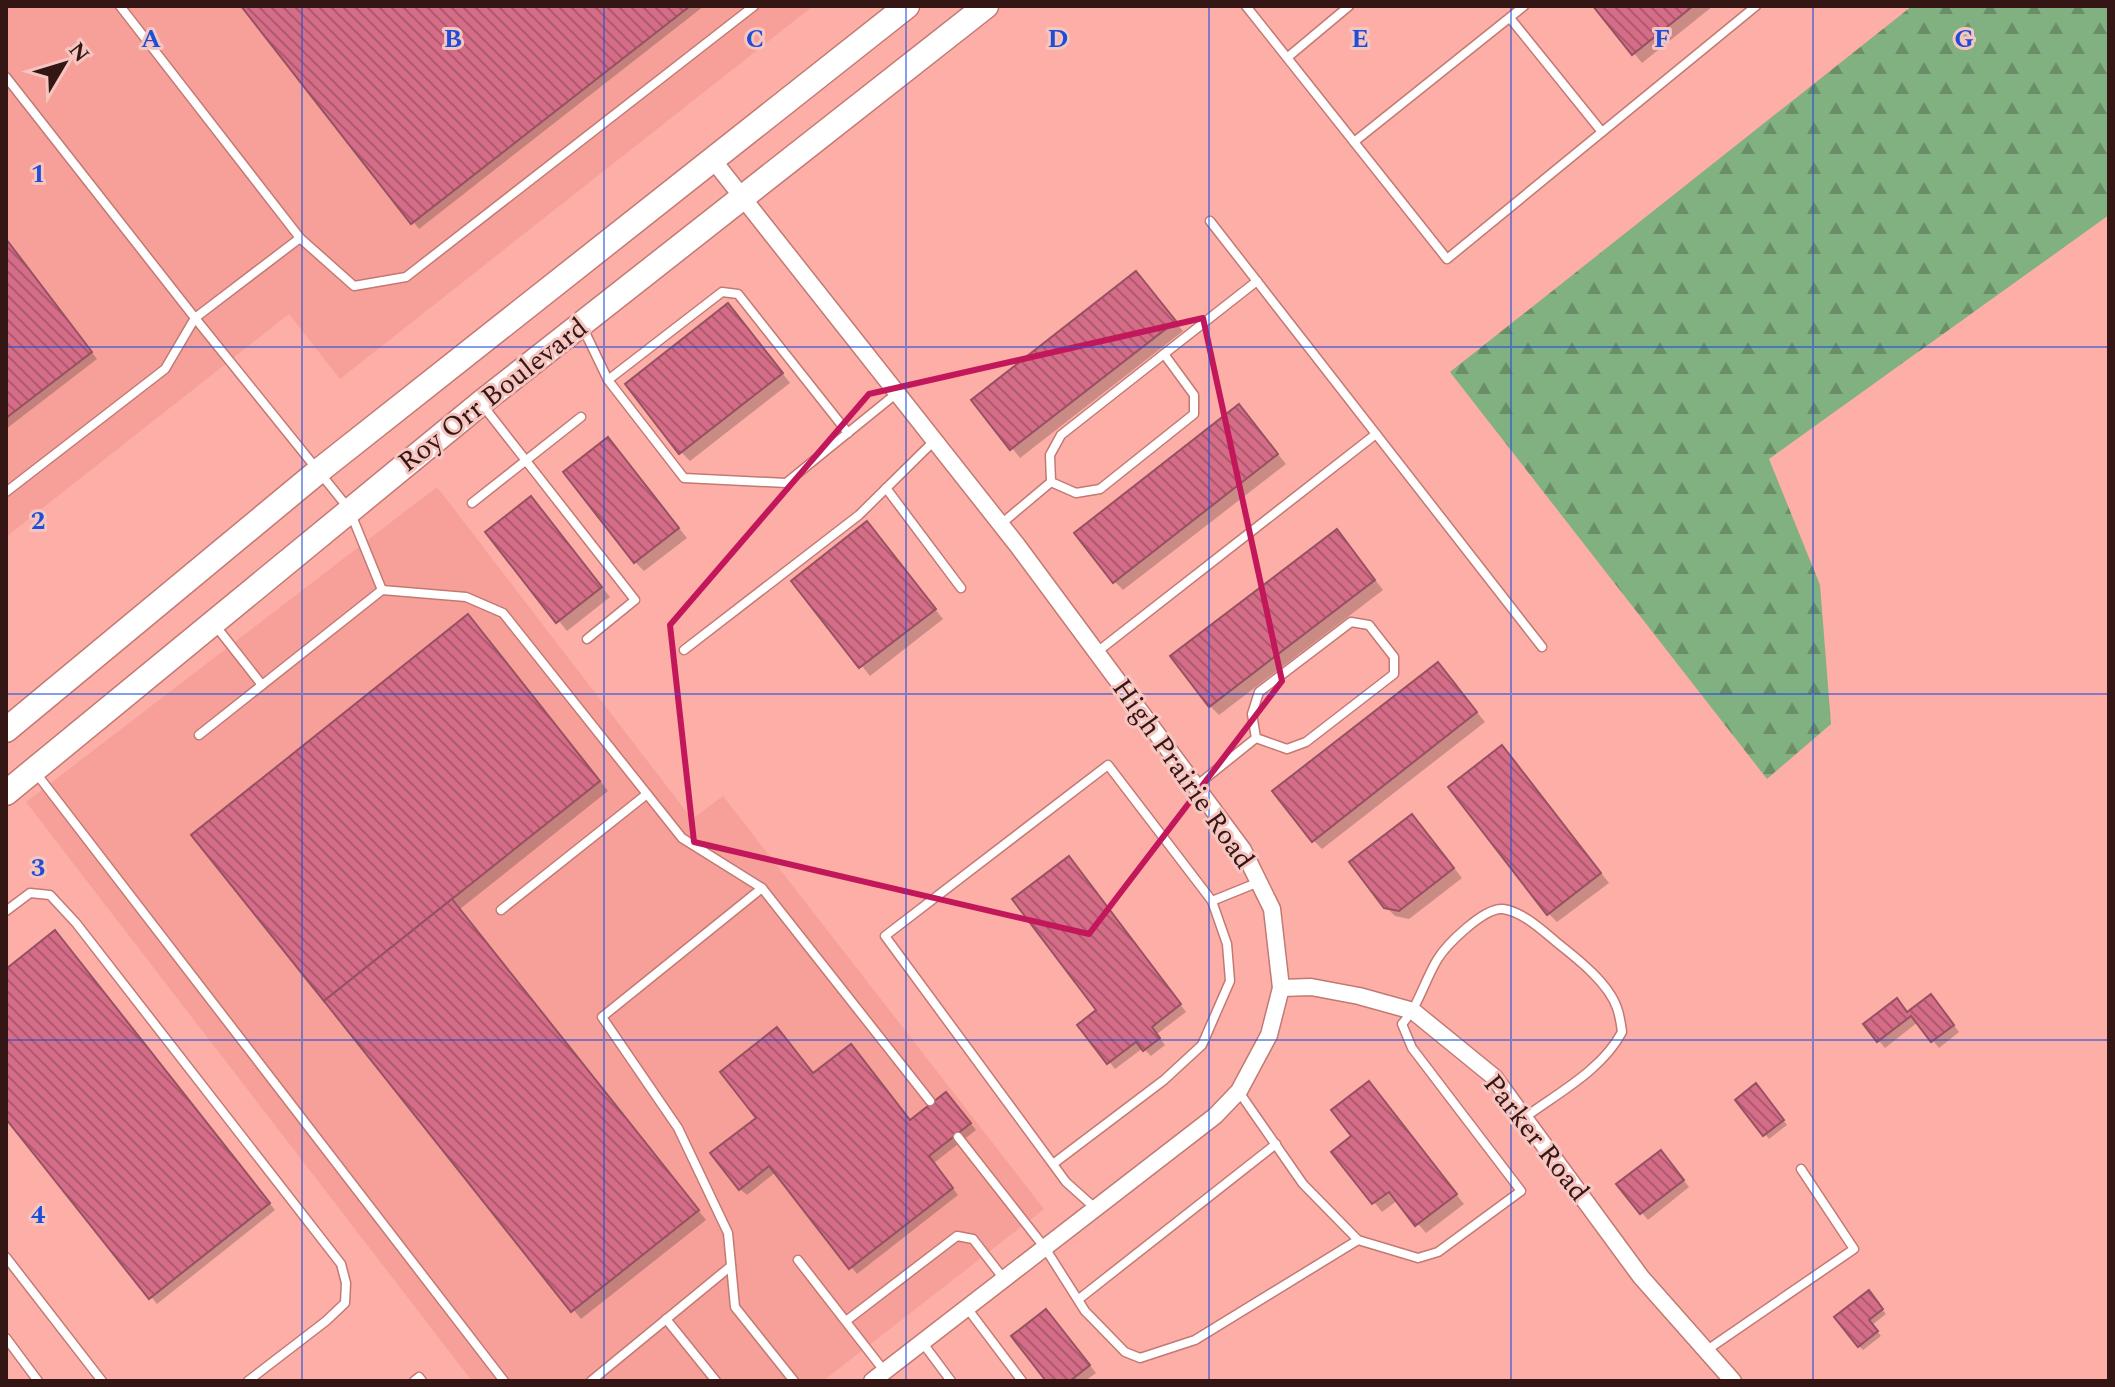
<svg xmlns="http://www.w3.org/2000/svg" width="2115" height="1387" viewBox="0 0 2115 1387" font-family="Spectral,serif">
<defs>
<pattern id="forest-firs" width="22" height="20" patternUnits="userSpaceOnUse" patternTransform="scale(2)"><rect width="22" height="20" fill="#81b081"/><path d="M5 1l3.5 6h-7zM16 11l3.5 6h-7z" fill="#6a8e68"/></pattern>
<pattern id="building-back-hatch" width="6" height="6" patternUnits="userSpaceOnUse" patternTransform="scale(2)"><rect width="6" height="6" fill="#d56d88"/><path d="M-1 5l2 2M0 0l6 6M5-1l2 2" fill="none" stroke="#ae596e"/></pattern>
</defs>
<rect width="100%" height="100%" fill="#fdaea7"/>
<g fill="#f6a099">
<path d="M 6,6 L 813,6 L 340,379 L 289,314 L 6,537 Z"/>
<path d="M 437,487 L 692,819 L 723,796 L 1044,1209 L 823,1381 L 472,1381 L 26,802 Z"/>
</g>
<path fill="url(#forest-firs)" d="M 1912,6 L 2109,6 L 2109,215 L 1769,459 L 1820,585 L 1831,724 L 1767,779 L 1450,372 Z"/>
<g fill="#0003">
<path d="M 243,6 L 704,6 L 419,229 Z"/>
<path d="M 1595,6 L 1713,6 L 1642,63 Z"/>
<path d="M 6,239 L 97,359 L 6,429 Z"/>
<path d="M 1136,273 L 1183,331 L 1020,458 L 974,400 Z"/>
<path d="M 737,315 L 790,383 L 690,461 L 681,452 Z"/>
<path d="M 1239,407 L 1286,464 L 1123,590 L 1114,581 Z"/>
<path d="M 608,440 L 687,538 L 644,571 L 635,562 Z"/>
<path d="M 531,498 L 610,597 L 567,631 L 488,532 Z"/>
<path d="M 876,533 L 943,619 L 870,676 L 794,581 Z"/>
<path d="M 1345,541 L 1383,590 L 1219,715 L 1210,706 Z"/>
<path d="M 476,626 L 608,791 L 460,909 L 706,1220 L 581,1319 L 194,835 Z"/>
<path d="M 1438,665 L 1485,722 L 1322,849 L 1313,840 Z"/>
<path d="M 1502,748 L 1609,883 L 1557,922 L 1548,913 Z"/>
<path d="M 1421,826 L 1462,878 L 1409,919 L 1395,916 L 1386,907 Z"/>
<path d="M 1076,865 L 1186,1012 L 1157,1034 L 1165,1045 L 1151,1056 L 1143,1048 L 1115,1069 L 1080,1025 L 1099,1010 Z"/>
<path d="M 61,940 L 275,1210 L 157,1304 L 6,1116 L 6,972 Z"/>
<path d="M 1937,1003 L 1959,1032 L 1939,1048 L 1918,1022 L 1885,1048 L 1866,1025 L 1904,1007 L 1908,1013 Z"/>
<path d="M 814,1075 L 911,1122 L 953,1101 L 976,1130 L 934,1163 L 958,1195 L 857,1274 L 776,1172 L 747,1195 L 740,1189 Z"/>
<path d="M 1369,1083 L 1464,1204 L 1426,1233 L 1398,1200 L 1382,1212 L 1334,1152 L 1354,1136 Z"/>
<path d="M 1760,1090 L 1787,1125 L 1769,1139 L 1738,1100 Z"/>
<path d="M 1667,1159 L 1689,1187 L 1648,1220 L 1619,1185 Z"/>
<path d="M 1872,1297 L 1886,1314 L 1872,1325 L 1881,1336 L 1863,1350 L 1859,1346 Z"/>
<path d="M 1053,1318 L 1096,1373 L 1085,1381 L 1048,1381 Z"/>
</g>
<g fill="url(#building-back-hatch)" stroke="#965162" stroke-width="2">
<path d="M 241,6 L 690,6 L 411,224 Z"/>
<path d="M 1593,6 L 1693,6 L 1632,55 Z"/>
<path d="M 6,239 L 92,352 L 6,418 Z"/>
<path d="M 1136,271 L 1176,321 L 1010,450 L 971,400 Z"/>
<path d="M 728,303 L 783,373 L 679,454 L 625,384 Z"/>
<path d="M 1239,404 L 1278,454 L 1113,583 L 1074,533 Z"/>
<path d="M 608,437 L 679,528 L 634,563 L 563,472 Z"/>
<path d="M 531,496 L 602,587 L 556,623 L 485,532 Z"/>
<path d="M 867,521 L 936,609 L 859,668 L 791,581 Z"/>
<path d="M 1337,529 L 1375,580 L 1209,707 L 1170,656 Z"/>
<path d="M 468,614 L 600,781 L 324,1001 L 191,835 Z"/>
<path d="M 1438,662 L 1477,712 L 1312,842 L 1272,791 Z"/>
<path d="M 1502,745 L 1601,873 L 1547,915 L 1448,787 Z"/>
<path d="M 1412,814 L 1454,868 L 1399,911 L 1384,908 L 1349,862 Z"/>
<path d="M 1069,856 L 1181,1004 L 1152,1027 L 1160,1038 L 1143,1051 L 1136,1042 L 1107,1064 L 1077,1025 L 1096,1010 L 1012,899 Z"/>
<path d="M 452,899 L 699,1210 L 571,1312 L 324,1001 Z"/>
<path d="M 55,930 L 270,1203 L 149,1299 L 6,1119 L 6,969 Z"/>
<path d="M 1931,994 L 1954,1025 L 1931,1042 L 1911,1016 L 1877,1042 L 1863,1024 L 1897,998 L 1907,1012 Z"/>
<path d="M 777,1027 L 813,1073 L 851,1044 L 910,1120 L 946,1092 L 971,1123 L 929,1156 L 953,1188 L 849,1269 L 769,1166 L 739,1190 L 710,1153 L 756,1118 L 720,1072 Z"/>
<path d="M 1369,1081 L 1457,1194 L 1415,1226 L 1389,1192 L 1372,1204 L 1331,1152 L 1351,1136 L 1331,1110 Z"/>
<path d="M 1756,1083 L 1784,1120 L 1763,1136 L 1735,1100 Z"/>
<path d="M 1661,1150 L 1684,1180 L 1640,1214 L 1616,1184 Z"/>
<path d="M 1869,1290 L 1883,1309 L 1869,1320 L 1878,1331 L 1858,1347 L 1834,1317 Z"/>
<path d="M 1046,1309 L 1090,1365 L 1070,1381 L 1046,1381 L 1011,1336 Z"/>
</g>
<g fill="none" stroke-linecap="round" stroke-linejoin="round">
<defs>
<g id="lane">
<path d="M 120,6 L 300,238"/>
<path d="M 1246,6 L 1447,259 L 1756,6"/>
<path d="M 1510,18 L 1602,132"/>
<path d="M 1288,57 L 1349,6"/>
<path d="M 6,77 L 195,318 L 300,238 L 354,286 L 406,277 L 754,6"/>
<path d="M 1354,142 L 1524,6"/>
<path d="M 1210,221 L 1542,647"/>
<path d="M 582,326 L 608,380 L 684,478 L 786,483 L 897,393"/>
<path d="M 1164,354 L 1257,281"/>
<path d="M 608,380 L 722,292 L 738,294 L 848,433"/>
<path d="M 484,407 L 635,600 L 587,639"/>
<path d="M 886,488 L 961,588"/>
<path d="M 6,492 L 165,369 L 195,318 L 349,509 L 382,590 L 199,735"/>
<path d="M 472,503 L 581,417"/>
<path d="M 1001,524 L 1051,482 L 1076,493 L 1100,489 L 1194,414 L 1194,395 L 1164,354 L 1061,435 L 1050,455 L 1051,482"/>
<path d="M 382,590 L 466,597 L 503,613 L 682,838 L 762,888 L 930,1101"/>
<path d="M 215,625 L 262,685"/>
<path d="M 684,650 L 859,515 L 934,441"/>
<path d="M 1097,652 L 1376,434"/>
<path d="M 36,773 L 504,1381"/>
<path d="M 1196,786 L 1256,738 L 1287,749 L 1306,742 L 1394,674 L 1394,657 L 1369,625 L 1351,622 L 1259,692 L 1252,714 L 1256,738"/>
<path d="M 762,888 L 602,1017 L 678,1128 L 728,1233 L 735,1307 L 794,1381"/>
<path d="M 1212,901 L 1259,882"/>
<path d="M 501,910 L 647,794"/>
<path d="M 6,911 L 30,893 L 50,895 L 76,923 L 341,1264 L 346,1283 L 345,1303 L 326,1321 L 248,1381"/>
<path d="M 1239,1092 L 1303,1184 L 1358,1240 L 1418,1258 L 1438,1252 L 1521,1191 L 1412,1048 L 1402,1024 C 1419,1005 1424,982 1437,960 C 1446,945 1484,907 1503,909 C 1524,912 1544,932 1560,945 C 1579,960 1609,984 1617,1008 C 1620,1016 1621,1024 1622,1032 C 1602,1070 1558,1093 1524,1118"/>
<path d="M 958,1137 L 1045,1248 L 1085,1311 L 1125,1352 L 1140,1358 L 1195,1340 L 1358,1240"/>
<path d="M 1053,1164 L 1164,1080 L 1202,1045 L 1230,981 L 1227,944 L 1212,901 L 1108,765 L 885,936 L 1066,1182 L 1095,1208"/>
<path d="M 6,1257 L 102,1381"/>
<path d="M 798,1260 L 885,1372"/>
<path d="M 1079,1299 L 1276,1144"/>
<path d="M 967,1308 L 1022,1381"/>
<path d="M 666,1319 L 716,1381"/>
<path d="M 846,1321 L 957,1236 L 973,1239 L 1004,1279"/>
<path d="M 6,1338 L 38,1381"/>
<path d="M 922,1342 L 951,1381"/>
<path d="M 1707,1350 L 1854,1249 L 1801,1169"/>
<path d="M 414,1381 L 419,1377 L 422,1381"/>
<path d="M 591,1381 L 731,1266"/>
</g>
<g id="street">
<path d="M 713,160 L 1017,545 L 1243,850 L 1272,909 L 1281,988 L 1269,1035 L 1239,1091 L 1215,1116 L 872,1381"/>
<path d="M 1281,988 L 1311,987 L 1359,996 L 1413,1011 L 1494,1077 L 1641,1277 L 1733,1381"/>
</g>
<g id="secondary">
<path d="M 6,730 L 320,470 L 907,6"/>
<path d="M 6,793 L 481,403 L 986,6"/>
</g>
</defs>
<use href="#lane" stroke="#c37973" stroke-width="11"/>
<use href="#street" stroke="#c37973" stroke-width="19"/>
<use href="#secondary" stroke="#c37973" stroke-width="27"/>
<use href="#lane" stroke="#fff" stroke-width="8"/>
<use href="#street" stroke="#fff" stroke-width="16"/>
<use href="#secondary" stroke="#fff" stroke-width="24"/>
</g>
<path fill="none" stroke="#c2185b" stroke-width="6" stroke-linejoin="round" d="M 1203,318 L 1282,681 L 1089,934 L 694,842 L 670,625 L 869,394 Z"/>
<path fill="none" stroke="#1d4ed8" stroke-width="2" stroke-opacity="0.55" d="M 302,6 L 302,1381M 604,6 L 604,1381M 906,6 L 906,1381M 1209,6 L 1209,1381M 1511,6 L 1511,1381M 1813,6 L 1813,1381M 6,347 L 2109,347M 6,694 L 2109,694M 6,1040 L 2109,1040"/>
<g text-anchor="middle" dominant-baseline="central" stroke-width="6" stroke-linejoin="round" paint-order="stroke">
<g font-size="28" fill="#341715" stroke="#f6c5c0">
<text transform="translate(493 395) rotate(-38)">Roy Orr Boulevard</text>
<text transform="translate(1183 774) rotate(55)">High Prairie Road</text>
<text transform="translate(1536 1138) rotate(52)">Parker Road</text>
</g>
</g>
<g font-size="26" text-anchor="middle" font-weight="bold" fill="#1d4ed8" stroke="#f6c5c0" stroke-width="6" stroke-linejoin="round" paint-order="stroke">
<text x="151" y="47">A</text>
<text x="453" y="47">B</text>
<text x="755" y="47">C</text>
<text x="1058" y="47">D</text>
<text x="1360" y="47">E</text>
<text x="1662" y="47">F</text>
<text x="1964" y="47">G</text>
<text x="38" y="182">1</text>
<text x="38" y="529">2</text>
<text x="38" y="876">3</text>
<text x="38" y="1223">4</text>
</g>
<rect width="2115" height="1387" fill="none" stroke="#341715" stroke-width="16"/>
<g transform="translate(64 64) rotate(52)" stroke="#f6c5c0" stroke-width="6" paint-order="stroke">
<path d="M0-6L14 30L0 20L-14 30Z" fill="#341715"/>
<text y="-12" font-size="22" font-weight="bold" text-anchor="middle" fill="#341715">N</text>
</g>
</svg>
